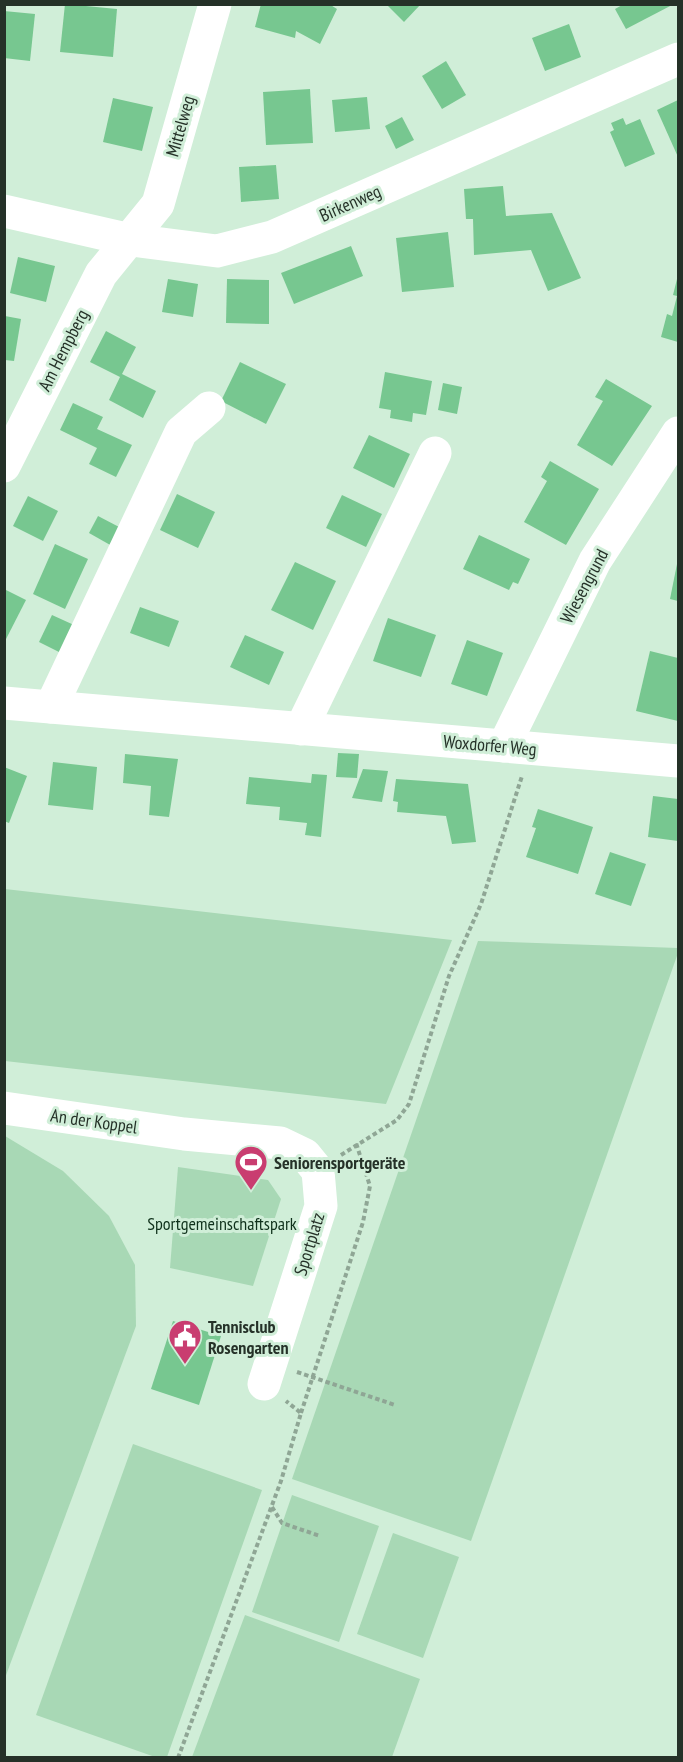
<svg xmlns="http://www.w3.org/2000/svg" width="683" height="1762" viewBox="0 0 683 1762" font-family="'PT Sans Narrow',sans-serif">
<rect width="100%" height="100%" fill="#d0eed8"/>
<g fill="#a8d8b5">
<path d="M 5,889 L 452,940 L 386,1104 L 5,1061 Z"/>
<path d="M 478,941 L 678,948 L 678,953 L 471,1541 L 292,1479 Z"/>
<path d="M 5,1136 L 63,1171 L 109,1216 L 135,1265 L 136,1326 L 5,1678 Z"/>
<path d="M 178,1167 L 268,1180 L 281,1199 L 253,1286 L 170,1268 Z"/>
<path d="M 133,1444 L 262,1490 L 167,1757 L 155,1757 L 36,1715 Z"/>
<path d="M 292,1495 L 379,1526 L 339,1642 L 252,1612 Z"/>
<path d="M 393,1533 L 459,1557 L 423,1658 L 357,1634 Z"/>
<path d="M 245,1615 L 420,1679 L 392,1757 L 192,1757 Z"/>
</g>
<g fill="#77c790">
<path d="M 65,4 L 117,9 L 113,57 L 60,52 Z"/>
<path d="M 261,4 L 329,4 L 337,9 L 320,44 L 296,31 L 295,38 L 255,27 Z"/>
<path d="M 386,4 L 421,4 L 404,22 Z"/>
<path d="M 624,4 L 674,4 L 626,29 L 615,9 Z"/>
<path d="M 4,11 L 35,14 L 30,61 L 4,58 Z"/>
<path d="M 569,24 L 581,57 L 545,71 L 532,38 Z"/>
<path d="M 446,61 L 466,95 L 442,109 L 422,76 Z"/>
<path d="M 310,89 L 313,143 L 266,145 L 263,92 Z"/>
<path d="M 367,97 L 370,129 L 335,132 L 332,100 Z"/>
<path d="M 113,98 L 153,107 L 142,151 L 103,142 Z"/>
<path d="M 678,100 L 678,157 L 657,110 Z"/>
<path d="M 402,117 L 414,140 L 396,149 L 385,126 Z"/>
<path d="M 623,118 L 626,125 L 640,119 L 655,154 L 625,167 L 610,132 L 614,130 L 611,123 Z"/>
<path d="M 276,165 L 279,199 L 241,202 L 239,167 Z"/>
<path d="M 503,186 L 506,216 L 552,213 L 581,278 L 548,291 L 531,250 L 474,255 L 473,219 L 466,219 L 464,189 Z"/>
<path d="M 448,232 L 454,287 L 402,292 L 396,238 Z"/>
<path d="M 351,246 L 363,276 L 294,304 L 281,273 Z"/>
<path d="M 18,257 L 55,266 L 46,302 L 10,293 Z"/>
<path d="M 678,275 L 678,342 L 661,337 L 667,314 L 672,316 L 677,296 L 673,295 Z"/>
<path d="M 168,279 L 198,284 L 193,317 L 162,312 Z"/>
<path d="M 227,279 L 269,280 L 269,324 L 226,323 Z"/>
<path d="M 5,316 L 21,319 L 14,361 L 5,360 Z"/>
<path d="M 106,331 L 136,347 L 122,374 L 156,391 L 143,418 L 109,400 L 120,377 L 90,362 Z"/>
<path d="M 240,362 L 286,384 L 266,424 L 221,401 Z"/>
<path d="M 385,372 L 432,381 L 426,415 L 413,413 L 412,422 L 390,418 L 391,410 L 379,408 Z"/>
<path d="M 606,379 L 652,406 L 612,466 L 577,445 L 603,401 L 595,397 Z"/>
<path d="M 443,383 L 462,387 L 457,414 L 438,410 Z"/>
<path d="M 73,403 L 103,417 L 97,429 L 132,445 L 116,477 L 89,464 L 97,448 L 60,430 Z"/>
<path d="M 369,435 L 410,454 L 394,488 L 353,468 Z"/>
<path d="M 550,461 L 599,489 L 566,545 L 524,522 L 547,481 L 541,477 Z"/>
<path d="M 177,494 L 215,512 L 198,548 L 160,530 Z"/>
<path d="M 342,495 L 382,514 L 366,547 L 326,528 Z"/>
<path d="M 28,496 L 58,511 L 43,541 L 13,526 Z"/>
<path d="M 98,516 L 121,528 L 112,546 L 89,533 Z"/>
<path d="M 479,535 L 530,559 L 518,584 L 513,582 L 509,590 L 463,569 Z"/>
<path d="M 55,544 L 88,559 L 65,609 L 33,594 Z"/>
<path d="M 295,562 L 336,581 L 313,630 L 271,610 Z"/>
<path d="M 677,564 L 678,564 L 678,601 L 670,599 Z"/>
<path d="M 4,589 L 26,600 L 4,643 Z"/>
<path d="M 140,607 L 179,621 L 169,647 L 130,633 Z"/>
<path d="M 52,615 L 74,625 L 61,653 L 39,642 Z"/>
<path d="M 388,618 L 436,635 L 421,677 L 373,661 Z"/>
<path d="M 245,635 L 284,652 L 269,685 L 230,667 Z"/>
<path d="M 467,640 L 503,653 L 487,696 L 451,684 Z"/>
<path d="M 650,651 L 678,658 L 678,721 L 636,711 Z"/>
<path d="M 338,753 L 359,754 L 357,778 L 336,777 Z"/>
<path d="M 125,754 L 178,759 L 169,817 L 149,815 L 151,786 L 123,783 Z"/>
<path d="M 53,762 L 97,767 L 93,810 L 48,805 Z"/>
<path d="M 4,767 L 27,776 L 9,823 L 4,821 Z"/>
<path d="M 363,769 L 388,771 L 382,802 L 352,798 Z"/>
<path d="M 312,774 L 327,775 L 321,837 L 305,835 L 307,823 L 279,820 L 280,807 L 246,804 L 249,777 L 311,783 Z"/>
<path d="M 396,779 L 468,784 L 476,842 L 452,844 L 446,816 L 397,812 L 398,802 L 393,801 Z"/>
<path d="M 653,796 L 678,799 L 678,841 L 648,837 Z"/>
<path d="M 538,809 L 593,827 L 578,874 L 526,857 L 536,828 L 532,827 Z"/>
<path d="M 610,852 L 646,864 L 631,906 L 595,894 Z"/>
<path d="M 173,1321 L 221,1336 L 199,1405 L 151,1389 Z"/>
</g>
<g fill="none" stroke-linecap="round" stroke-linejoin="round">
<g stroke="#8fa695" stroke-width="4" stroke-dasharray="4.5 3" stroke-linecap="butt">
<path d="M 341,1155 L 397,1120 L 409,1104 L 449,976 L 481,904 L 522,776"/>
<path d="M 297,1372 L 395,1405"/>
<path d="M 301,1413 L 363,1222 L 370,1186 L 356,1143"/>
<path d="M 272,1507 L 282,1523 L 320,1536"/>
<path d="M 178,1758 L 281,1481 L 301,1413 L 286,1401"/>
</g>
<g stroke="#fff" stroke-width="33">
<path d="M 4,211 L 131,240 L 217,251 L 272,237 L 678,59"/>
<path d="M 4,466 L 101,274 L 158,204 L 215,4"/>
<path d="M 4,703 L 678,761"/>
<path d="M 51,707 L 181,432 L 209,408"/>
<path d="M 301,729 L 435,453"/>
<path d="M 504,746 L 595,561 L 678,433"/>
<path d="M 4,1108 L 184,1134 L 280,1143 L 305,1155 L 318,1171 L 321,1206 L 264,1384"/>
</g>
</g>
<defs>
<symbol id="stadium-pin" viewBox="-11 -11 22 30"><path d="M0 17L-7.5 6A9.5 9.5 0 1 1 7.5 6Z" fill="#c93d70" stroke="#d0eed8"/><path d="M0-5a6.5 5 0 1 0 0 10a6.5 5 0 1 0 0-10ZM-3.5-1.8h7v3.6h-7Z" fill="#fff"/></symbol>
<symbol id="civic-pin" viewBox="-11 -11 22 30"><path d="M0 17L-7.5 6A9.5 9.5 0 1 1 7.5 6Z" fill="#c93d70" stroke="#d0eed8"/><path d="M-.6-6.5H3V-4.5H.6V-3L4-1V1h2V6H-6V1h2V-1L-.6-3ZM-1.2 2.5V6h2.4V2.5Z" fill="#fff"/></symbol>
</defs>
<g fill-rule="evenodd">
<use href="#stadium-pin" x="232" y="1143" width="38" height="52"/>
<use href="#civic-pin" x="166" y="1317" width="38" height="52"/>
</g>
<g text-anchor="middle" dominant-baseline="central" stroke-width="6" stroke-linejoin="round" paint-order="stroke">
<g font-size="18" fill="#253128" stroke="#d0eed8">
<text transform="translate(180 126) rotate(-74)">Mittelweg</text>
<text transform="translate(350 203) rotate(-24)">Birkenweg</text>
<text transform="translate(63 350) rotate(-63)">Am Hempberg</text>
<text transform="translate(584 586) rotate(-62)">Wiesengrund</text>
<text transform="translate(490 745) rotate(5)">Woxdorfer Weg</text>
<text transform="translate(94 1121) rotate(8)">An der Koppel</text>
<text transform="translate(309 1244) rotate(-73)">Sportplatz</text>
</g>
<g font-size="18" font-weight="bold" fill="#253128" stroke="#d0eed8" text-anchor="start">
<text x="274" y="1162">Seniorensportgeräte</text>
<text x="208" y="1326">Tennisclub<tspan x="208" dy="21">Rosengarten</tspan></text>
</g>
<g font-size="18" fill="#0f311b" stroke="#d0eed8">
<text x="222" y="1223">Sportgemeinschaftspark</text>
</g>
</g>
<rect width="683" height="1762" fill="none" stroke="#253128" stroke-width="12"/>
</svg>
